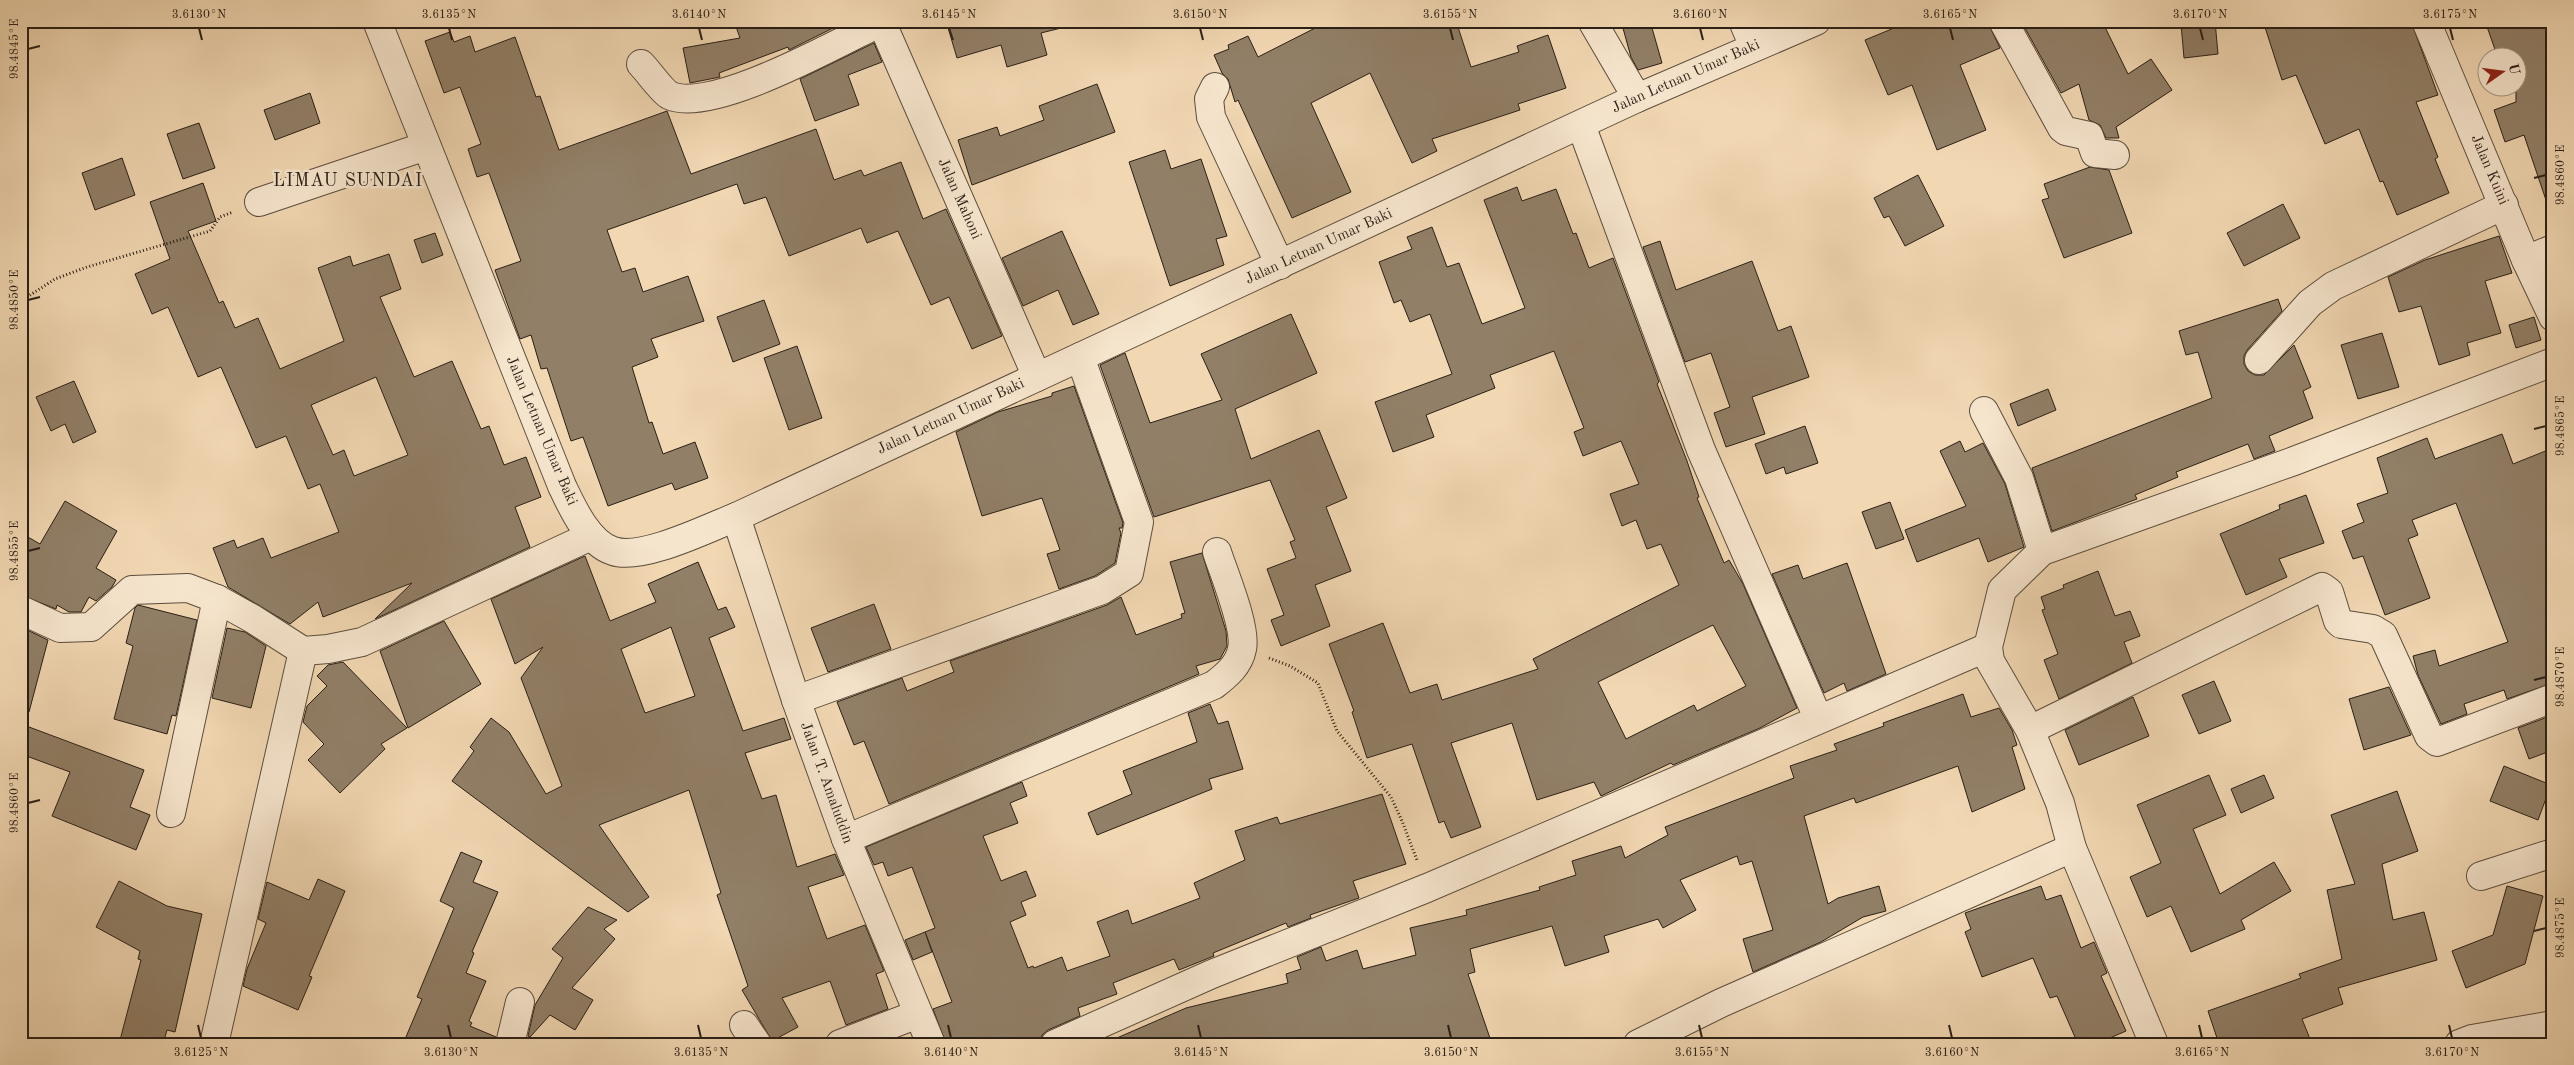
<svg xmlns="http://www.w3.org/2000/svg" width="2574" height="1065" viewBox="0 0 2574 1065" font-family="'Old Standard TT',serif">
<rect width="100%" height="100%" fill="#f1d7b2"/>
<filter id="stains"><feTurbulence type="fractalNoise" baseFrequency=".004" numOctaves="4"/><feColorMatrix values="0 0 0 0 .2 0 0 0 0 .09 0 0 0 0 .02 0 0 0 .5 -.17"/></filter>
<radialGradient id="worn" r=".72"><stop offset=".6" stop-color="#630" stop-opacity="0"/><stop offset="1" stop-color="#630" stop-opacity=".3"/></radialGradient>
<g fill="#917f67" stroke="#2a1f16" fill-rule="evenodd">
<path d="M 734,21 L 847,21 L 789,50 L 788,47 L 719,73 L 720,77 L 690,83 L 683,48 L 740,38 Z"/>
<path d="M 946,21 L 1060,21 L 1061,28 L 1041,33 L 1047,55 L 1007,67 L 1001,45 L 957,58 Z"/>
<path d="M 1329,21 L 1456,21 L 1471,67 L 1519,52 L 1517,46 L 1548,35 L 1566,88 L 1518,104 L 1520,110 L 1432,139 L 1437,151 L 1412,163 L 1370,73 L 1311,103 L 1351,192 L 1292,218 L 1238,100 L 1235,102 L 1228,79 L 1222,73 L 1214,55 L 1229,49 L 1228,45 L 1248,36 L 1258,57 Z"/>
<path d="M 1621,21 L 1650,21 L 1662,63 L 1638,70 L 1631,57 Z"/>
<path d="M 1911,21 L 1987,21 L 2000,48 L 1960,65 L 1986,130 L 1937,150 L 1912,85 L 1888,95 L 1865,40 Z"/>
<path d="M 2021,21 L 2102,21 L 2128,74 L 2151,59 L 2172,90 L 2116,127 L 2119,138 L 2106,138 L 2100,125 L 2089,120 L 2079,84 L 2061,93 Z"/>
<path d="M 2215,21 L 2218,54 L 2184,58 L 2181,24 Z"/>
<path d="M 2263,21 L 2411,21 L 2438,95 L 2416,102 L 2438,157 L 2435,159 L 2449,193 L 2397,215 L 2383,181 L 2380,182 L 2359,129 L 2325,144 L 2296,75 L 2282,80 Z"/>
<path d="M 2485,21 L 2553,21 L 2553,208 L 2549,209 L 2524,135 L 2505,142 L 2494,110 L 2516,102 L 2516,58 L 2498,58 Z"/>
<path d="M 450,32 L 454,42 L 470,36 L 475,52 L 515,37 L 536,97 L 540,96 L 559,150 L 667,111 L 691,174 L 816,129 L 834,180 L 861,170 L 864,176 L 901,162 L 923,219 L 946,209 L 1002,336 L 972,349 L 949,297 L 931,305 L 898,231 L 867,243 L 861,228 L 789,256 L 766,197 L 744,204 L 737,184 L 607,230 L 622,272 L 635,268 L 643,292 L 688,276 L 704,321 L 651,339 L 658,357 L 632,367 L 649,423 L 652,422 L 663,454 L 695,442 L 708,478 L 675,490 L 672,483 L 608,506 L 583,437 L 571,441 L 547,368 L 541,369 L 531,335 L 520,339 L 495,270 L 521,261 L 489,173 L 477,177 L 468,149 L 481,144 L 460,87 L 444,93 L 425,41 Z"/>
<path d="M 874,43 L 882,62 L 848,75 L 859,105 L 815,121 L 800,79 Z"/>
<path d="M 1097,84 L 1115,132 L 972,185 L 958,140 L 997,127 L 1000,136 L 1044,120 L 1039,106 Z"/>
<path d="M 310,93 L 320,123 L 275,140 L 264,110 Z"/>
<path d="M 199,123 L 215,168 L 183,179 L 167,134 Z"/>
<path d="M 1165,150 L 1171,169 L 1201,159 L 1227,236 L 1216,239 L 1224,265 L 1170,286 L 1129,162 Z"/>
<path d="M 122,158 L 135,195 L 95,210 L 82,173 Z"/>
<path d="M 2090,167 L 2109,170 L 2132,233 L 2064,258 L 2042,200 L 2049,198 L 2044,184 Z"/>
<path d="M 1918,175 L 1944,226 L 1905,246 L 1889,216 L 1884,218 L 1874,198 Z"/>
<path d="M 203,183 L 216,221 L 188,231 L 219,303 L 223,301 L 235,328 L 258,318 L 280,369 L 344,341 L 318,268 L 350,256 L 353,266 L 389,254 L 401,289 L 380,297 L 414,377 L 452,361 L 481,429 L 489,426 L 504,465 L 526,457 L 541,497 L 515,507 L 530,547 L 375,619 L 412,583 L 323,617 L 318,602 L 290,624 L 228,587 L 213,548 L 234,540 L 237,548 L 263,538 L 271,558 L 339,532 L 320,484 L 308,489 L 286,436 L 256,448 L 221,367 L 198,377 L 168,307 L 152,314 L 135,274 L 170,259 L 150,202 ZM 376,377 L 408,455 L 354,476 L 344,450 L 333,455 L 311,405 Z"/>
<path d="M 1517,187 L 1522,201 L 1556,189 L 1573,234 L 1576,233 L 1589,268 L 1613,258 L 1659,382 L 1657,384 L 1687,461 L 1699,497 L 1697,498 L 1724,563 L 1729,560 L 1743,584 L 1797,708 L 1760,728 L 1673,765 L 1671,763 L 1601,796 L 1594,782 L 1537,800 L 1512,723 L 1451,743 L 1481,827 L 1451,838 L 1444,821 L 1439,823 L 1412,744 L 1367,758 L 1352,712 L 1354,711 L 1329,644 L 1383,623 L 1410,693 L 1437,684 L 1442,700 L 1538,669 L 1533,659 L 1679,585 L 1661,544 L 1647,549 L 1636,520 L 1622,526 L 1610,494 L 1639,484 L 1621,441 L 1583,456 L 1574,432 L 1584,428 L 1554,351 L 1490,375 L 1495,388 L 1426,415 L 1434,437 L 1393,452 L 1375,402 L 1452,374 L 1430,314 L 1410,322 L 1401,300 L 1394,303 L 1379,262 L 1412,249 L 1407,237 L 1432,227 L 1447,267 L 1459,263 L 1482,324 L 1525,308 L 1484,200 ZM 1713,625 L 1746,686 L 1697,711 L 1694,705 L 1626,739 L 1598,682 Z"/>
<path d="M 2283,204 L 2300,238 L 2244,266 L 2227,233 Z"/>
<path d="M 1062,231 L 1099,314 L 1073,325 L 1058,290 L 1023,306 L 1002,258 Z"/>
<path d="M 435,233 L 443,255 L 422,263 L 414,240 Z"/>
<path d="M 2499,236 L 2512,273 L 2485,281 L 2501,333 L 2467,343 L 2470,355 L 2439,365 L 2421,306 L 2399,312 L 2388,277 L 2425,260 Z"/>
<path d="M 1660,241 L 1676,290 L 1752,261 L 1778,331 L 1791,326 L 1809,377 L 1752,397 L 1765,434 L 1726,447 L 1714,413 L 1730,407 L 1711,353 L 1685,362 L 1643,247 Z"/>
<path d="M 2278,299 L 2282,311 L 2247,350 L 2244,356 L 2244,364 L 2248,371 L 2255,375 L 2264,375 L 2294,345 L 2311,387 L 2303,391 L 2313,418 L 2269,436 L 2275,451 L 2254,459 L 2248,444 L 2176,472 L 2178,477 L 2135,495 L 2137,499 L 2052,531 L 2032,468 L 2212,398 L 2198,352 L 2186,355 L 2179,331 Z"/>
<path d="M 764,300 L 780,344 L 733,362 L 717,317 Z"/>
<path d="M 1291,314 L 1317,373 L 1235,409 L 1251,459 L 1319,430 L 1347,498 L 1326,507 L 1351,571 L 1315,585 L 1330,626 L 1281,646 L 1271,620 L 1284,615 L 1267,569 L 1296,558 L 1290,542 L 1295,540 L 1270,480 L 1154,517 L 1100,365 L 1125,353 L 1150,423 L 1222,400 L 1201,354 Z"/>
<path d="M 2534,317 L 2541,340 L 2516,348 L 2509,325 Z"/>
<path d="M 2382,333 L 2399,387 L 2358,399 L 2341,345 Z"/>
<path d="M 797,346 L 822,418 L 789,430 L 764,358 Z"/>
<path d="M 74,381 L 96,432 L 73,443 L 65,424 L 51,431 L 36,397 Z"/>
<path d="M 1074,386 L 1123,523 L 1122,528 L 1119,528 L 1121,533 L 1115,563 L 1095,576 L 1059,589 L 1047,554 L 1060,550 L 1042,498 L 982,516 L 956,432 L 998,412 L 1052,396 L 1052,393 Z"/>
<path d="M 2048,389 L 2056,410 L 2018,426 L 2010,404 Z"/>
<path d="M 1805,426 L 1818,463 L 1786,474 L 1784,467 L 1766,474 L 1755,444 Z"/>
<path d="M 2502,434 L 2513,464 L 2553,448 L 2553,683 L 2507,699 L 2504,690 L 2464,704 L 2467,714 L 2441,724 L 2418,675 L 2413,656 L 2435,650 L 2439,666 L 2508,642 L 2456,503 L 2412,520 L 2418,535 L 2408,539 L 2430,598 L 2385,615 L 2363,556 L 2353,559 L 2342,531 L 2364,522 L 2357,504 L 2388,493 L 2377,458 L 2427,438 L 2435,459 Z"/>
<path d="M 1960,441 L 1965,452 L 1983,443 L 2005,484 L 2024,547 L 1988,562 L 1979,538 L 1917,562 L 1905,530 L 1966,506 L 1940,451 Z"/>
<path d="M 2306,495 L 2324,543 L 2279,559 L 2287,577 L 2246,595 L 2220,534 L 2280,509 L 2279,505 Z"/>
<path d="M 65,501 L 117,531 L 96,568 L 116,580 L 112,587 L 96,601 L 89,597 L 81,612 L 69,612 L 57,605 L 56,609 L 21,595 L 21,533 L 40,544 Z"/>
<path d="M 1890,502 L 1904,539 L 1876,549 L 1862,512 Z"/>
<path d="M 1202,553 L 1226,631 L 1227,646 L 1220,659 L 1196,666 L 1199,674 L 889,804 L 864,741 L 854,745 L 837,702 L 902,678 L 907,691 L 954,672 L 950,661 L 1107,605 L 1121,597 L 1136,635 L 1182,618 L 1181,614 L 1185,613 L 1170,562 Z"/>
<path d="M 585,556 L 610,621 L 656,602 L 648,584 L 698,562 L 718,610 L 726,607 L 735,627 L 709,638 L 743,731 L 784,718 L 791,739 L 745,753 L 762,799 L 776,795 L 797,867 L 835,854 L 844,875 L 808,887 L 827,939 L 865,925 L 884,971 L 876,974 L 888,1009 L 846,1025 L 830,981 L 782,998 L 798,1027 L 772,1041 L 742,990 L 748,986 L 717,895 L 721,893 L 689,790 L 599,825 L 649,897 L 628,912 L 452,781 L 474,751 L 470,747 L 491,718 L 509,732 L 546,794 L 562,786 L 521,678 L 543,647 L 515,664 L 491,599 ZM 671,627 L 695,696 L 645,713 L 621,649 Z"/>
<path d="M 1847,563 L 1886,674 L 1847,691 L 1844,683 L 1824,693 L 1772,574 L 1798,565 L 1803,579 Z"/>
<path d="M 2098,571 L 2115,616 L 2130,611 L 2140,636 L 2124,642 L 2132,663 L 2059,699 L 2044,660 L 2058,654 L 2042,610 L 2045,609 L 2041,597 L 2064,588 L 2063,585 Z"/>
<path d="M 874,604 L 891,649 L 828,672 L 811,628 Z"/>
<path d="M 138,605 L 197,620 L 176,716 L 172,715 L 167,734 L 114,719 L 133,646 L 126,643 L 135,608 Z"/>
<path d="M 444,621 L 481,684 L 408,728 L 380,651 Z"/>
<path d="M 21,627 L 48,640 L 29,712 L 21,711 Z"/>
<path d="M 227,628 L 245,632 L 266,646 L 251,708 L 212,698 Z"/>
<path d="M 343,662 L 407,728 L 381,744 L 385,749 L 340,793 L 308,760 L 324,744 L 303,722 L 307,706 L 327,686 L 317,676 L 328,665 Z"/>
<path d="M 2214,681 L 2231,721 L 2199,734 L 2182,695 Z"/>
<path d="M 2389,687 L 2411,735 L 2364,750 L 2349,699 Z"/>
<path d="M 1963,694 L 1971,717 L 1999,708 L 2012,730 L 2017,745 L 2012,747 L 2025,789 L 1972,812 L 1958,766 L 1856,803 L 1854,798 L 1804,816 L 1828,904 L 1838,898 L 1879,886 L 1886,911 L 1863,917 L 1821,942 L 1753,972 L 1743,939 L 1773,930 L 1752,861 L 1740,865 L 1737,856 L 1680,880 L 1696,910 L 1663,928 L 1658,919 L 1604,936 L 1609,952 L 1565,966 L 1552,926 L 1470,949 L 1475,972 L 1468,974 L 1492,1044 L 1103,1044 L 1186,1008 L 1288,983 L 1286,974 L 1301,969 L 1297,957 L 1321,947 L 1326,961 L 1357,950 L 1363,969 L 1416,955 L 1410,928 L 1467,915 L 1466,910 L 1540,890 L 1539,887 L 1576,875 L 1572,861 L 1621,846 L 1625,858 L 1668,835 L 1665,827 L 1794,778 L 1790,766 L 1837,750 L 1834,744 L 1884,726 L 1883,723 Z"/>
<path d="M 2133,697 L 2149,736 L 2079,765 L 2065,730 Z"/>
<path d="M 1210,704 L 1218,724 L 1228,721 L 1243,769 L 1209,779 L 1212,789 L 1097,835 L 1088,813 L 1132,794 L 1123,771 L 1197,742 L 1188,713 Z"/>
<path d="M 2553,715 L 2553,750 L 2529,759 L 2518,728 Z"/>
<path d="M 21,724 L 144,770 L 130,807 L 150,815 L 136,850 L 52,816 L 70,772 L 21,754 Z"/>
<path d="M 2504,766 L 2551,785 L 2538,820 L 2490,801 Z"/>
<path d="M 2209,775 L 2226,815 L 2193,829 L 2220,894 L 2274,862 L 2291,891 L 2241,920 L 2245,929 L 2191,952 L 2171,906 L 2147,917 L 2130,877 L 2161,863 L 2137,805 Z"/>
<path d="M 2264,775 L 2274,798 L 2241,813 L 2231,789 Z"/>
<path d="M 1022,782 L 1027,796 L 1010,803 L 1018,823 L 983,836 L 1001,881 L 1026,871 L 1036,896 L 1021,902 L 1026,915 L 1010,922 L 1028,968 L 1033,966 L 1034,968 L 1062,957 L 1067,971 L 1110,956 L 1097,922 L 1128,910 L 1132,924 L 1200,898 L 1194,883 L 1245,860 L 1235,831 L 1277,817 L 1280,824 L 1382,794 L 1406,864 L 1353,881 L 1359,898 L 1310,915 L 1311,918 L 1288,927 L 1286,923 L 1213,953 L 1214,956 L 1179,970 L 1174,959 L 1113,983 L 1117,994 L 1078,1008 L 1080,1016 L 1048,1030 L 1042,1035 L 1040,1044 L 946,1044 L 933,1009 L 952,1002 L 925,932 L 935,928 L 912,867 L 888,876 L 883,862 L 874,865 L 866,847 Z"/>
<path d="M 2397,791 L 2418,851 L 2382,864 L 2393,920 L 2424,912 L 2437,960 L 2338,988 L 2343,1004 L 2302,1019 L 2312,1044 L 2219,1044 L 2208,1011 L 2301,978 L 2299,974 L 2342,959 L 2327,890 L 2355,884 L 2331,815 Z"/>
<path d="M 461,852 L 482,861 L 473,882 L 498,892 L 472,952 L 474,953 L 466,973 L 486,981 L 469,1021 L 472,1023 L 470,1026 L 496,1037 L 495,1044 L 403,1044 L 422,999 L 417,997 L 454,908 L 440,901 Z"/>
<path d="M 318,879 L 345,891 L 309,976 L 312,977 L 298,1010 L 243,986 L 247,969 L 266,923 L 258,919 L 267,882 L 309,900 Z"/>
<path d="M 119,881 L 167,906 L 202,914 L 175,1032 L 167,1030 L 163,1044 L 119,1044 L 141,960 L 138,959 L 140,951 L 96,927 Z"/>
<path d="M 2041,886 L 2046,900 L 2061,895 L 2081,948 L 2094,942 L 2107,973 L 2101,976 L 2126,1031 L 2096,1044 L 2078,1044 L 2057,996 L 2050,998 L 2033,958 L 1982,977 L 1965,932 L 1971,929 L 1965,913 Z"/>
<path d="M 2507,886 L 2543,896 L 2525,964 L 2466,988 L 2452,951 L 2493,935 Z"/>
<path d="M 588,907 L 617,920 L 604,929 L 615,939 L 572,988 L 593,1000 L 575,1030 L 550,1015 L 530,1037 L 528,1036 L 535,1005 L 563,958 L 552,949 Z"/>
<path d="M 925,932 L 932,952 L 913,960 L 905,940 Z"/>
</g>
<g fill="none" stroke-linecap="round" stroke-linejoin="round">
<defs>
<g id="minor">
<path d="M 377,21 L 562,486 C 572,507 588,543 613,551 C 642,561 708,528 736,517 L 1637,98 L 1816,21"/>
<path d="M 881,21 L 1037,377"/>
<path d="M 1592,21 L 1637,98"/>
<path d="M 1743,21 L 1754,47"/>
<path d="M 2003,21 L 2062,128 L 2066,131 L 2089,136 L 2095,153 L 2115,155"/>
<path d="M 2426,21 L 2526,260 L 2553,317"/>
<path d="M 641,64 C 648,71 661,90 669,95 C 709,116 841,41 881,22"/>
<path d="M 1215,87 L 1209,99 L 1211,117 L 1280,265"/>
<path d="M 1581,125 L 1701,450 L 1818,718"/>
<path d="M 259,202 L 426,146"/>
<path d="M 2526,260 L 2553,249"/>
<path d="M 2259,360 L 2310,303 L 2333,286 L 2504,205"/>
<path d="M 1984,411 L 2019,478 L 2042,551"/>
<path d="M 736,517 L 796,700 L 846,839 L 931,1044"/>
<path d="M 21,610 L 60,628 L 91,627 L 132,590 L 188,588 L 217,599 L 253,619 L 303,651 L 328,649 L 362,642 L 591,536"/>
<path d="M 796,700 L 1102,590 L 1129,573 L 1139,522 L 1080,357"/>
<path d="M 2030,730 L 2322,587 L 2329,592 L 2338,621 L 2341,624 L 2373,629 L 2383,635 L 2429,736 L 2437,742 L 2553,698"/>
<path d="M 171,813 L 217,599"/>
<path d="M 846,839 L 1214,685 C 1227,675 1239,665 1242,649 C 1247,628 1224,574 1217,552"/>
<path d="M 2481,876 L 2553,853"/>
<path d="M 744,1025 L 757,1044"/>
<path d="M 214,1044 L 303,651"/>
<path d="M 510,1044 L 520,1002"/>
<path d="M 840,1044 L 918,1014"/>
<path d="M 1055,1044 L 1212,974 L 1427,888 L 1988,647"/>
<path d="M 1638,1044 L 1721,1003 L 2072,848"/>
<path d="M 2154,1044 L 2072,848 L 2060,803 L 2030,730 L 1990,661 L 1988,647 L 2002,590 L 2042,551 L 2294,461 L 2553,362"/>
<path d="M 2459,1044 L 2472,1039 L 2553,1025"/>
</g>
</defs>
<use href="#minor" stroke="#5c4d3d" stroke-width="30"/>
<g stroke="#2a1f16" stroke-width="3" stroke-dasharray="1 2.5" stroke-linecap="butt">
<path d="M 21,301 L 55,279 L 87,267 L 210,231 L 220,217 L 233,212"/>
<path d="M 1269,658 L 1290,666 L 1318,683 L 1337,731 L 1391,797 L 1402,821 L 1417,860"/>
</g>
<use href="#minor" stroke="#f6e5cd" stroke-width="28"/>
</g>
<path fill="none" stroke="#2a1f16" stroke-width="2" d="M 199,28 L 202,40M 449,28 L 452,40M 699,28 L 702,40M 949,28 L 953,40M 1200,28 L 1203,40M 1450,28 L 1453,40M 1700,28 L 1703,40M 1950,28 L 1953,40M 2200,28 L 2203,40M 2450,28 L 2453,40M 28,49 L 40,46M 2534,178 L 2546,175M 28,300 L 40,297M 2534,429 L 2546,426M 28,551 L 40,548M 2534,680 L 2546,677M 28,803 L 40,800M 2534,931 L 2546,928M 198,1025 L 201,1038M 448,1025 L 451,1038M 698,1025 L 701,1038M 948,1025 L 951,1038M 1198,1025 L 1201,1038M 1448,1025 L 1451,1038M 1699,1025 L 1702,1038M 1949,1025 L 1952,1038M 2199,1025 L 2202,1038M 2449,1025 L 2452,1038"/>
<g text-anchor="middle" dominant-baseline="central" stroke-width="5" stroke-linejoin="round" paint-order="stroke">
<g font-size="15" fill="#2a1f16" stroke="#f6e5cd">
<text transform="translate(1686 77) rotate(-24)">Jalan Letnan Umar Baki</text>
<text transform="translate(2489 170) rotate(67)">Jalan Kuini</text>
<text transform="translate(959 199) rotate(66)">Jalan Mahoni</text>
<text transform="translate(1319 247) rotate(-25)">Jalan Letnan Umar Baki</text>
<text transform="translate(951 417) rotate(-25)">Jalan Letnan Umar Baki</text>
<text transform="translate(541 431) rotate(67)">Jalan Letnan Umar Baki</text>
<text transform="translate(826 783) rotate(70)">Jalan T. Amaluddin</text>
</g>
<g font-size="18" letter-spacing="1" fill="#2a1f16" stroke="#f6e5cd">
<text x="348" y="181">LIMAU SUNDAI</text>
</g>
</g>
<rect width="2574" height="1065" fill="none" stroke="#f1d7b2" stroke-width="55"/>
<g transform="translate(2502 72) rotate(76)"><circle r="24" fill="#f6e5cd" stroke="#a49684"/>
<path d="M0-4L9 19L0 12L-9 19Z" fill="#8f2418"/>
<text y="-8" font-size="14" font-weight="bold" text-anchor="middle" fill="#2a1f16">U</text>
</g>
<rect x="28" y="28" width="2518" height="1010" fill="none" stroke="#2a1f16" stroke-width="2"/>
<g font-size="12" text-anchor="middle" fill="#2a1f16">
<text x="199" y="18">3.6130°N</text>
<text x="449" y="18">3.6135°N</text>
<text x="699" y="18">3.6140°N</text>
<text x="949" y="18">3.6145°N</text>
<text x="1200" y="18">3.6150°N</text>
<text x="1450" y="18">3.6155°N</text>
<text x="1700" y="18">3.6160°N</text>
<text x="1950" y="18">3.6165°N</text>
<text x="2200" y="18">3.6170°N</text>
<text x="2450" y="18">3.6175°N</text>
<text transform="translate(14 49) rotate(-90)" y="4">98.4845°E</text>
<text transform="translate(2560 175) rotate(-90)" y="4">98.4860°E</text>
<text transform="translate(14 300) rotate(-90)" y="4">98.4850°E</text>
<text transform="translate(2560 426) rotate(-90)" y="4">98.4865°E</text>
<text transform="translate(14 551) rotate(-90)" y="4">98.4855°E</text>
<text transform="translate(2560 677) rotate(-90)" y="4">98.4870°E</text>
<text transform="translate(14 803) rotate(-90)" y="4">98.4860°E</text>
<text transform="translate(2560 928) rotate(-90)" y="4">98.4875°E</text>
<text x="201" y="1056">3.6125°N</text>
<text x="451" y="1056">3.6130°N</text>
<text x="701" y="1056">3.6135°N</text>
<text x="951" y="1056">3.6140°N</text>
<text x="1201" y="1056">3.6145°N</text>
<text x="1451" y="1056">3.6150°N</text>
<text x="1702" y="1056">3.6155°N</text>
<text x="1952" y="1056">3.6160°N</text>
<text x="2202" y="1056">3.6165°N</text>
<text x="2452" y="1056">3.6170°N</text>
</g>
<rect width="100%" height="100%" filter="url(#stains)"/>
<rect width="100%" height="100%" fill="url(#worn)"/>
</svg>
